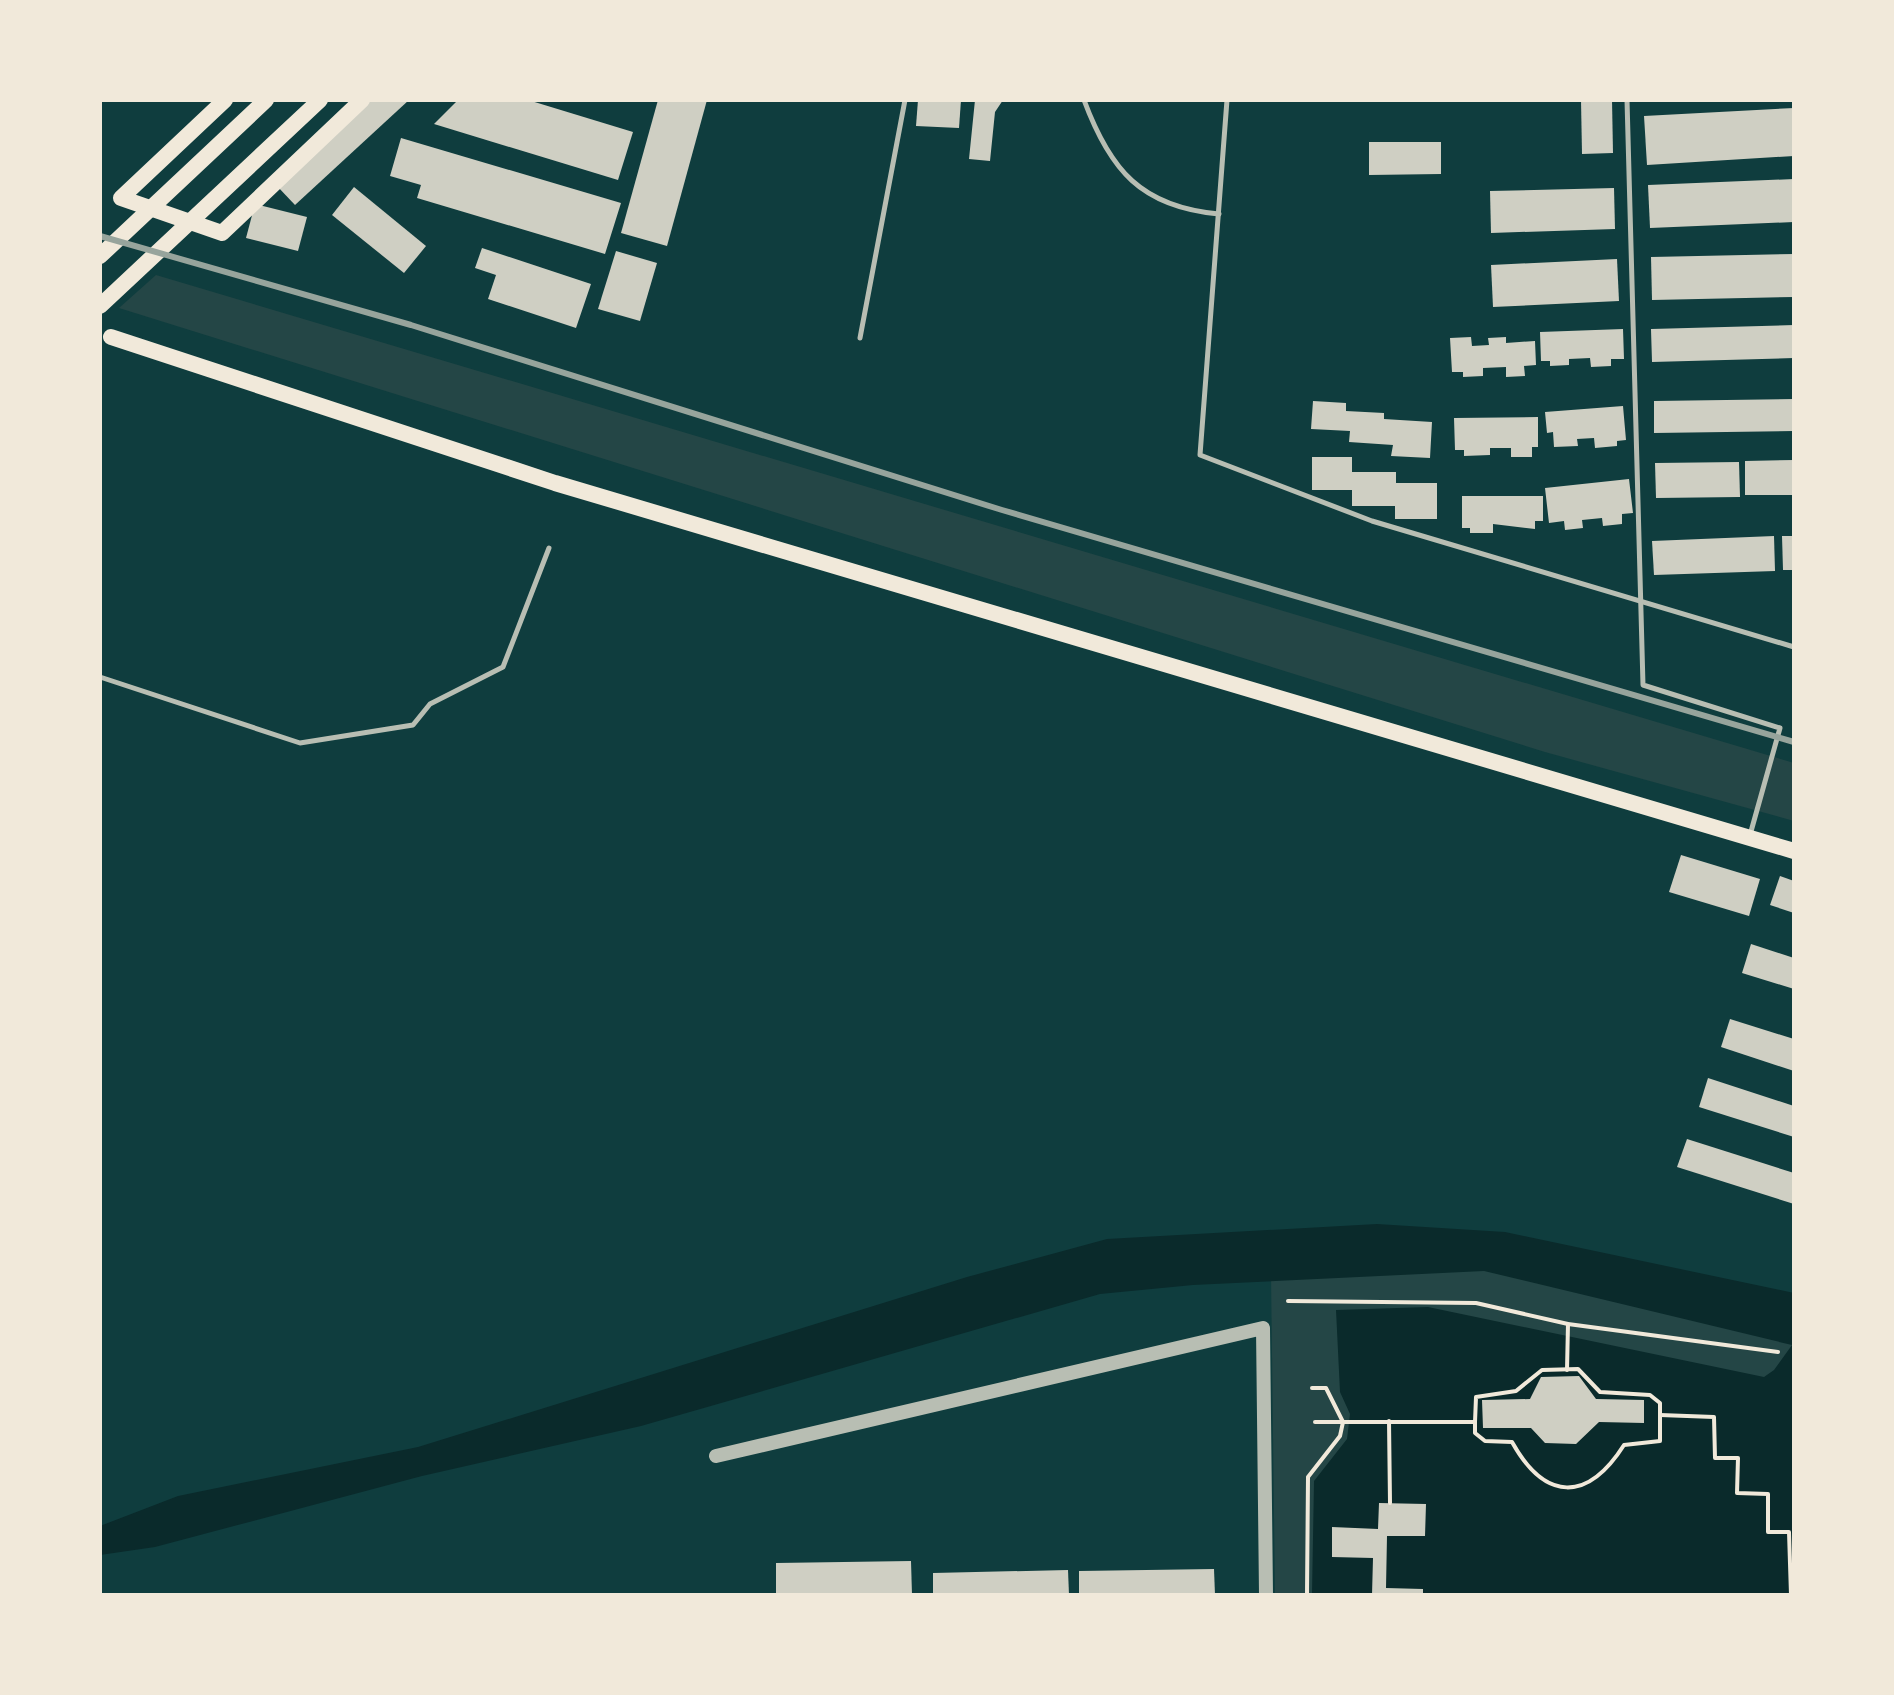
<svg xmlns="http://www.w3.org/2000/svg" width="1894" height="1695" viewBox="0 0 1894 1695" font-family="Mulish,sans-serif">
<rect width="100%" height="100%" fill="#0f3d3e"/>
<g fill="#244646">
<path d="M 156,275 L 1794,763 L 1794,821 L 1545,752 L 119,308 Z"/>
<path d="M 1485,1267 L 1794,1333 L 1794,1595 L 1275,1595 L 1271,1275 Z"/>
</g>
<path fill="#0a2a2b" d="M 1377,1224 L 1505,1232 L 1794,1293 L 1794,1595 L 1312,1595 L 1314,1481 L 1347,1439 L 1350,1414 L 1340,1392 L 1336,1310 L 1428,1307 L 1764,1377 L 1774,1370 L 1792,1345 L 1484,1271 L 1193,1285 L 1100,1294 L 641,1426 L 422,1476 L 155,1547 L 100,1555 L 100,1526 L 178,1496 L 418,1447 L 967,1277 L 1107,1239 Z"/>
<g fill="#cfcfc3">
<path d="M 370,100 L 409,100 L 295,205 L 277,186 Z"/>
<path d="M 458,100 L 528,100 L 633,132 L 618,180 L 434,124 Z"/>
<path d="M 658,100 L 707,100 L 667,246 L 621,233 Z"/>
<path d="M 918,100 L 961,100 L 959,128 L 916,126 Z"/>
<path d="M 975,100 L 1003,100 L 995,112 L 990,161 L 969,159 Z"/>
<path d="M 1581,100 L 1612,100 L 1613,153 L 1582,154 Z"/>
<path d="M 1794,108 L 1794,156 L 1647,165 L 1644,116 Z"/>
<path d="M 401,138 L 621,203 L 605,254 L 417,198 L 421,185 L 390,176 Z"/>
<path d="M 1369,142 L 1441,142 L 1441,174 L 1369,175 Z"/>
<path d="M 1794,179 L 1794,222 L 1650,228 L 1648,185 Z"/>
<path d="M 354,187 L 426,246 L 404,273 L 332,215 Z"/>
<path d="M 1614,188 L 1615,229 L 1491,233 L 1490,191 Z"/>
<path d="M 255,204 L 307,217 L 298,251 L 246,238 Z"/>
<path d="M 482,248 L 591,284 L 576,328 L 488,299 L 496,275 L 475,268 Z"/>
<path d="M 616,251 L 657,263 L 640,321 L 598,309 Z"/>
<path d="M 1794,254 L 1794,297 L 1652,300 L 1651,257 Z"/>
<path d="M 1617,259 L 1619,301 L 1493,307 L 1491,265 Z"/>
<path d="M 1794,325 L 1794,358 L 1652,362 L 1651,329 Z"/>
<path d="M 1623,329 L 1624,359 L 1611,359 L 1611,366 L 1591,367 L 1590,358 L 1569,359 L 1569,365 L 1550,366 L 1550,361 L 1541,361 L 1540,332 Z"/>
<path d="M 1471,337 L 1472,346 L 1489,345 L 1488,338 L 1506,337 L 1506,343 L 1535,341 L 1536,365 L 1524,366 L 1525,376 L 1506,377 L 1506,367 L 1483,368 L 1483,376 L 1463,377 L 1463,372 L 1452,372 L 1450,338 Z"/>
<path d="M 1794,399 L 1794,431 L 1654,433 L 1654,401 Z"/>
<path d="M 1313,401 L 1346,403 L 1346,411 L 1384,413 L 1384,419 L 1432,422 L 1430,458 L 1391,456 L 1393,445 L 1349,442 L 1350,431 L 1311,429 Z"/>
<path d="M 1623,406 L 1626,440 L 1617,441 L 1617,446 L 1595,448 L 1594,438 L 1577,439 L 1578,446 L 1554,447 L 1553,432 L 1547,433 L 1545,412 Z"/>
<path d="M 1538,417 L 1538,447 L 1532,447 L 1532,457 L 1511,457 L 1511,448 L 1490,448 L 1490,455 L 1464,456 L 1464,450 L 1455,450 L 1454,418 Z"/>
<path d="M 1312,457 L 1352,457 L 1352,472 L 1396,472 L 1396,483 L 1437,483 L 1437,519 L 1395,519 L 1395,506 L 1352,506 L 1352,490 L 1312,490 Z"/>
<path d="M 1794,460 L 1794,495 L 1745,495 L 1745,461 Z"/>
<path d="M 1739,462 L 1740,497 L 1656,498 L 1655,463 Z"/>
<path d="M 1629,479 L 1633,513 L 1622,514 L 1622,524 L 1603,526 L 1602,518 L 1582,520 L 1583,528 L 1565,530 L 1564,521 L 1549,523 L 1545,488 Z"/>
<path d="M 1462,496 L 1543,496 L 1543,521 L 1535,521 L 1535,529 L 1493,524 L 1493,533 L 1470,533 L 1470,528 L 1462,528 Z"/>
<path d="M 1774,536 L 1775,571 L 1654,575 L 1652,541 Z"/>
<path d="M 1782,536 L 1794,536 L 1794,570 L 1783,570 Z"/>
<path d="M 1681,855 L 1760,879 L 1749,916 L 1669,892 Z"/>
<path d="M 1780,876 L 1794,881 L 1794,913 L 1770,905 Z"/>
<path d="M 1751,944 L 1794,958 L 1794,989 L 1742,973 Z"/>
<path d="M 1730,1019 L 1794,1039 L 1794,1071 L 1721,1047 Z"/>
<path d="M 1708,1078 L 1794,1106 L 1794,1137 L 1699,1107 Z"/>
<path d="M 1687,1139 L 1794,1173 L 1794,1204 L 1677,1167 Z"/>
<path d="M 1579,1376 L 1596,1399 L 1644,1400 L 1644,1423 L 1599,1422 L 1576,1444 L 1545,1443 L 1531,1428 L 1483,1428 L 1482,1400 L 1530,1399 L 1541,1377 Z"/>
<path d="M 1379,1503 L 1426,1504 L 1425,1536 L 1387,1536 L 1386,1588 L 1423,1589 L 1423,1595 L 1372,1595 L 1373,1558 L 1332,1557 L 1332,1527 L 1378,1529 Z"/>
<path d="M 911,1561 L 912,1595 L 776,1595 L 776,1563 Z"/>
<path d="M 1214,1569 L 1215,1595 L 1079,1595 L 1079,1571 Z"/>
<path d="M 1068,1570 L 1069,1595 L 933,1595 L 933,1573 Z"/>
</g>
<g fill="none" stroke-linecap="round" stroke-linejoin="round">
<g stroke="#f1e9da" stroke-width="4">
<path d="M 1288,1301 L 1476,1303 L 1568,1324 L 1778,1352"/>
<path d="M 1567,1370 L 1568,1324"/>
<path d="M 1660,1415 L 1714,1417 L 1715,1458 L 1738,1458 L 1737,1493 L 1768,1494 L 1768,1532 L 1789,1532 L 1791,1595"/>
<path d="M 1389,1421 L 1390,1503"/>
<path d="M 1315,1422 L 1475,1422 L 1475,1433 L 1485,1441 L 1512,1442 C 1545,1501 1587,1503 1624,1445 L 1660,1441 L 1660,1403 L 1650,1395 L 1600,1392 L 1578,1369 L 1542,1370 L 1516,1391 L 1476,1397 L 1475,1422"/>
<path d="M 1307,1595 L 1308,1477 L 1340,1436 L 1343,1422 L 1326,1388 L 1312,1388"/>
</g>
<g stroke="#b8beb3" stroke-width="5">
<path d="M 1084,100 C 1110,170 1141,207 1219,214"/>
<path d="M 1227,100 L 1200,455 L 1372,521 L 1794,647"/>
<path d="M 1627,100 L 1643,685 L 1780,728 L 1750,835"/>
<path d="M 860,338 L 905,100"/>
<path d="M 100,677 L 300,743 L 413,725 L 430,704 L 503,667 L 549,548"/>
</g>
<path stroke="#b8beb3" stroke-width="14" d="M 716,1456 L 1263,1328 L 1266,1595"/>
<g stroke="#f1e9da" stroke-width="16">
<path d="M 225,100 L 121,198 L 222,233 L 362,100"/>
<path d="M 111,337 L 555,483 L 1794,851"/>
</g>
<g stroke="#f1e9da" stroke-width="16">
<path d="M 100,256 L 266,100"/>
<path d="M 100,306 L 320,100"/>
</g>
<path stroke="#97a49c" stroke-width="6" d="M 100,236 L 411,325 L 1002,510 L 1794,742"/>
</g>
<rect width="1894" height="1695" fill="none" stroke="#f1e9da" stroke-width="204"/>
</svg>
